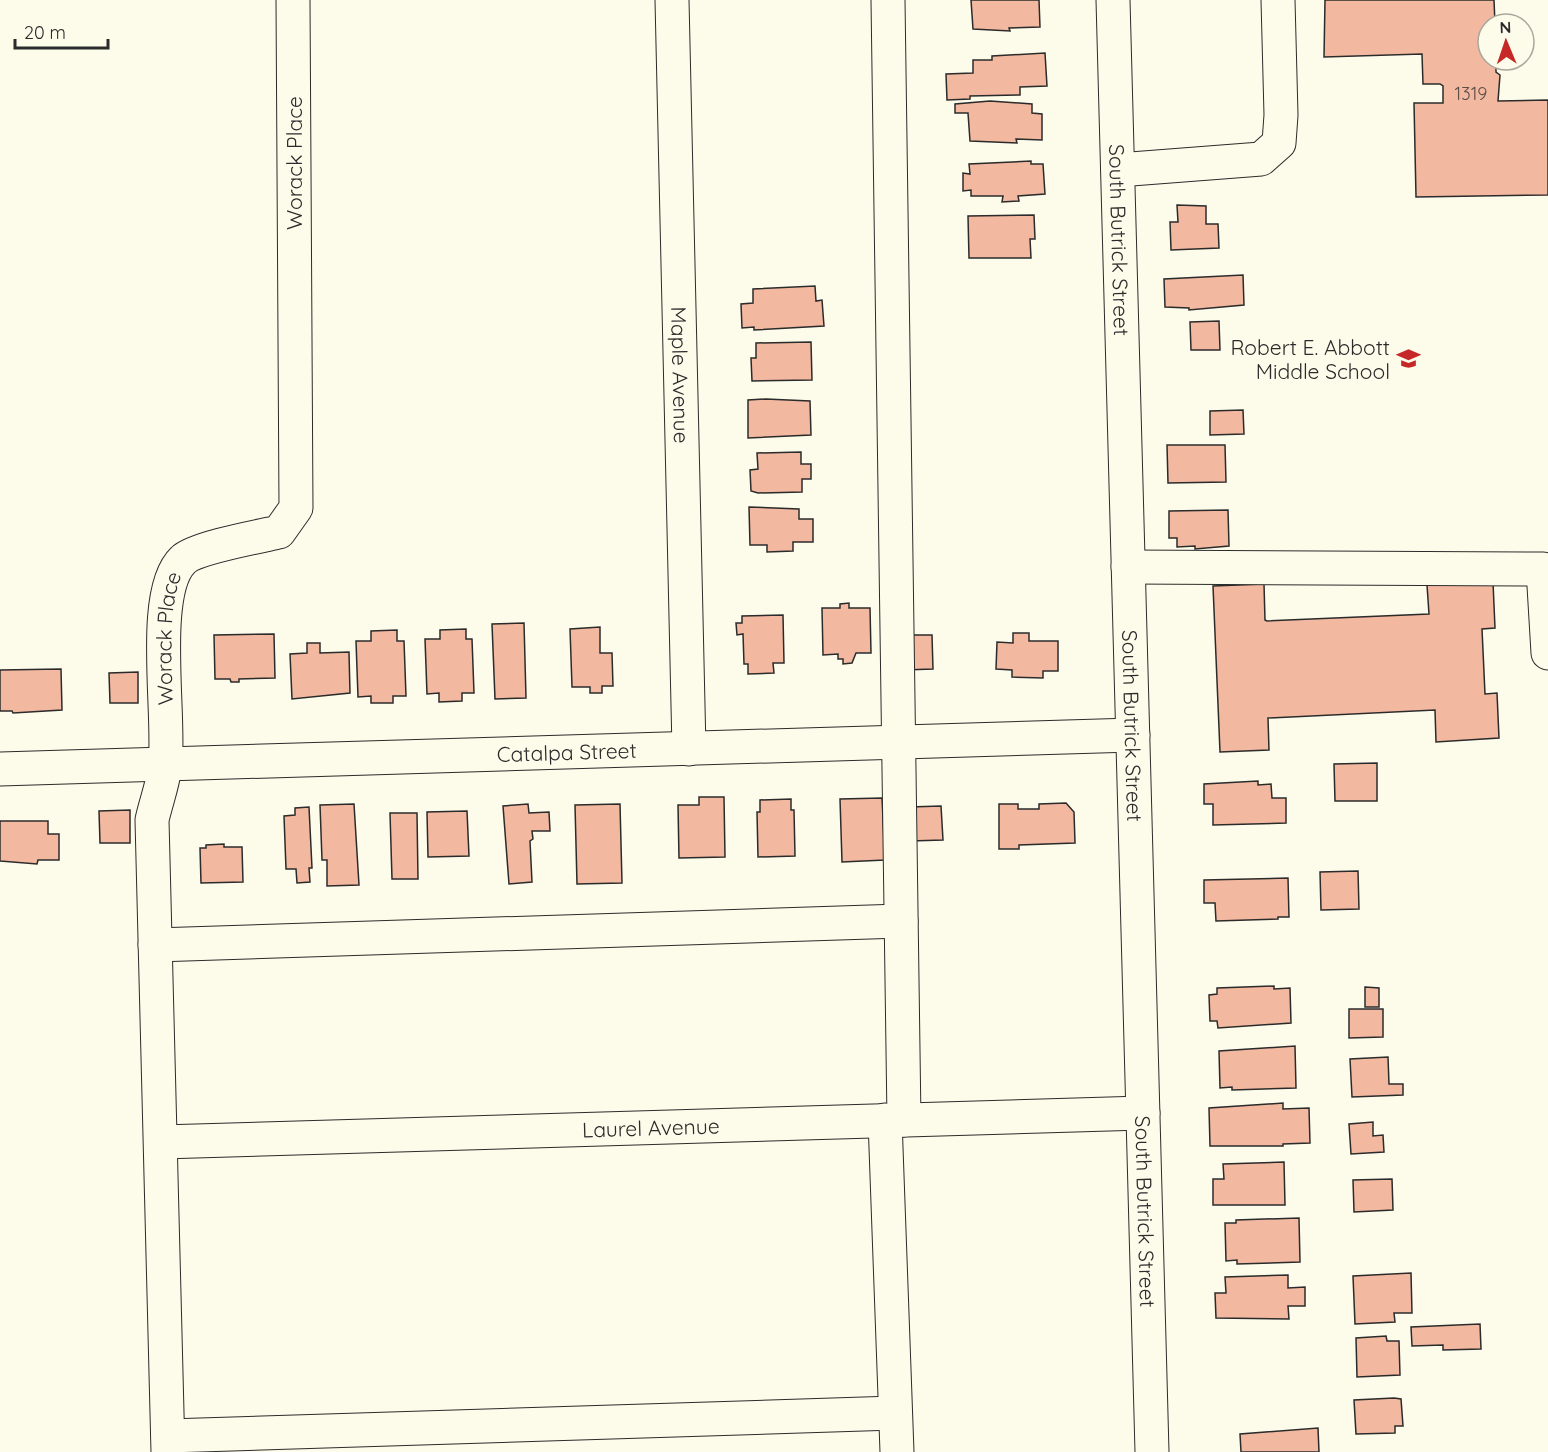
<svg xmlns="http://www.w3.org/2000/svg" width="1548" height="1452" viewBox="0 0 1548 1452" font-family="Quicksand,sans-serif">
<rect width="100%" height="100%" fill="#fdfbea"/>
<g fill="#f2b8a0" stroke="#2b2b2b" stroke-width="1.5">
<path d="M 971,0 L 1039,0 L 1040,27 L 1009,28 L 1010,31 L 973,29 Z"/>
<path d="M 1325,0 L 1494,0 L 1495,24 L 1488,24 L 1488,60 L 1496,60 L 1496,72 L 1500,75 L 1498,101 L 1548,100 L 1548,195 L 1416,197 L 1414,103 L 1443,103 L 1443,86 L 1440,84 L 1423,84 L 1422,54 L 1324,57 Z"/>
<path d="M 1045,53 L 1047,86 L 1020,87 L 1020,95 L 970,96 L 970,99 L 947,100 L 946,74 L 973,73 L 973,60 L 992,60 L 992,56 Z"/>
<path d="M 990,101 L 1032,104 L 1032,113 L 1042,114 L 1042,140 L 1016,139 L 1017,143 L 970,141 L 968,113 L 955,113 L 955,104 Z"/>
<path d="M 1031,161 L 1031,164 L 1043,164 L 1045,194 L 1018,196 L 1019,201 L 1002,202 L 1003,196 L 971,196 L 971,190 L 963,191 L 963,173 L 970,174 L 969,164 Z"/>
<path d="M 1177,205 L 1206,206 L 1206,224 L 1218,224 L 1219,248 L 1171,250 L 1170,222 L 1178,222 Z"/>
<path d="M 1034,215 L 1035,239 L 1030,239 L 1031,258 L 969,258 L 968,216 Z"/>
<path d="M 1243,275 L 1244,305 L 1189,310 L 1189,308 L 1165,307 L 1164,279 Z"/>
<path d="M 815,286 L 816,301 L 822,300 L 824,326 L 754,330 L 754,327 L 742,328 L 741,304 L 753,303 L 753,289 Z"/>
<path d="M 1219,321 L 1220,350 L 1191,350 L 1190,322 Z"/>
<path d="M 811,342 L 812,380 L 752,381 L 751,358 L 756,358 L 756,343 Z"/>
<path d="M 766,399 L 810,401 L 811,435 L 748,438 L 748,400 Z"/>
<path d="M 1243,410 L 1244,434 L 1210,435 L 1210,411 Z"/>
<path d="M 1167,445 L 1225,445 L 1226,482 L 1168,483 Z"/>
<path d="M 801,452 L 801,464 L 811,464 L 811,479 L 802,479 L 802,492 L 758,493 L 751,491 L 750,470 L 758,469 L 757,453 Z"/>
<path d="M 749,507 L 799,509 L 799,519 L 813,519 L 813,542 L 793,542 L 793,551 L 767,552 L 767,545 L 750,545 Z"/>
<path d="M 1228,510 L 1229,546 L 1195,549 L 1195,546 L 1177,547 L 1177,538 L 1169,538 L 1169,511 Z"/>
<path d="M 1493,582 L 1495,628 L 1482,629 L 1485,694 L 1497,693 L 1499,738 L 1436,742 L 1435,710 L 1268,718 L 1269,750 L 1220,752 L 1213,586 L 1264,584 L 1265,620 L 1267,621 L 1429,614 L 1427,585 Z"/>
<path d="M 849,603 L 849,608 L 870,608 L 871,653 L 856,653 L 852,663 L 843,664 L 843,659 L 838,659 L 838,654 L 823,655 L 822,608 L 840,608 L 840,604 Z"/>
<path d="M 783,615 L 784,663 L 773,663 L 774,673 L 748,674 L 748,664 L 744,664 L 743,634 L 737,635 L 736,623 L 742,623 L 742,616 Z"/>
<path d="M 524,623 L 526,698 L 495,699 L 492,624 Z"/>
<path d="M 600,627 L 600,653 L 612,653 L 613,686 L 602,686 L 602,693 L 590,693 L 590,687 L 572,687 L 570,629 Z"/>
<path d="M 466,629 L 466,639 L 472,639 L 474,693 L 462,693 L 462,701 L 439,702 L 439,693 L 427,694 L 425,639 L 440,639 L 440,630 Z"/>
<path d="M 397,630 L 397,641 L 404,641 L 406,696 L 393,696 L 393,703 L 371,703 L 371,696 L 358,697 L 356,641 L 371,641 L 371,631 Z"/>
<path d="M 1013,633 L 1029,633 L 1029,641 L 1058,641 L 1058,671 L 1043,671 L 1043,678 L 1012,677 L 1012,670 L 996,669 L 997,642 L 1013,643 Z"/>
<path d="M 274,634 L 275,678 L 239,679 L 239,682 L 231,682 L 230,679 L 215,679 L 214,635 Z"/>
<path d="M 904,635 L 932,635 L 933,669 L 904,670 Z"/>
<path d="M 307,643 L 320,643 L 320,653 L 349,652 L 350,693 L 292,699 L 290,654 L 307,653 Z"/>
<path d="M 61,669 L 62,710 L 13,713 L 12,711 L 0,711 L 0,670 Z"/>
<path d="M 138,672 L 138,703 L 110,703 L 109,673 Z"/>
<path d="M 1377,763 L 1377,801 L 1335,801 L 1334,764 Z"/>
<path d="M 1258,781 L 1258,785 L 1271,784 L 1272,798 L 1286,798 L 1286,823 L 1213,825 L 1213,804 L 1204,804 L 1204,784 Z"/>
<path d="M 699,797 L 724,797 L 725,857 L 679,858 L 678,805 L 699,805 Z"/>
<path d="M 882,798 L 885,860 L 842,862 L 840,799 Z"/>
<path d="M 791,799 L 791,810 L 794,810 L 795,856 L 758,857 L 757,812 L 760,812 L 760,800 Z"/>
<path d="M 1066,803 L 1074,812 L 1075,843 L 1019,845 L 1019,849 L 999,849 L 999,804 L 1018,804 L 1018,809 L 1039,809 L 1039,804 Z"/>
<path d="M 354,804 L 359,885 L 327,886 L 327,860 L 322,860 L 320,805 Z"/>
<path d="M 528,804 L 529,813 L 549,812 L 550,831 L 532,831 L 533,839 L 530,841 L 532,882 L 509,884 L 503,806 Z"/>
<path d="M 620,804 L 622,883 L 577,884 L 575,805 Z"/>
<path d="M 941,806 L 943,840 L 910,841 L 909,807 Z"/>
<path d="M 309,807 L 312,868 L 309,868 L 310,882 L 297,883 L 296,869 L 286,869 L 284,816 L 295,815 L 295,808 Z"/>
<path d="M 130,810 L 130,843 L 100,843 L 99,811 Z"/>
<path d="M 467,811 L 469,856 L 428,857 L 427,812 Z"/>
<path d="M 390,813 L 417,813 L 418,879 L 392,879 Z"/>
<path d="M 0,821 L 48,821 L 48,834 L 59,834 L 59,860 L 38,860 L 37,864 L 0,861 Z"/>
<path d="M 224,844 L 224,847 L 242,847 L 243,882 L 201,883 L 200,848 L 206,848 L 206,845 Z"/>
<path d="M 1358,871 L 1359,909 L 1321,910 L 1320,872 Z"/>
<path d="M 1288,878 L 1289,917 L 1278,917 L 1278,919 L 1216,921 L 1215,903 L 1204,903 L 1204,880 Z"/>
<path d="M 1274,986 L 1274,989 L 1290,988 L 1291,1023 L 1218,1028 L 1217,1021 L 1210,1021 L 1209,995 L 1217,994 L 1217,988 Z"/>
<path d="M 1365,987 L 1379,988 L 1379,1007 L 1365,1007 Z"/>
<path d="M 1349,1009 L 1383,1009 L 1383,1037 L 1349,1038 Z"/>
<path d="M 1295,1046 L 1296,1088 L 1232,1090 L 1232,1087 L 1220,1088 L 1219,1051 Z"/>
<path d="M 1388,1057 L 1389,1084 L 1403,1084 L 1403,1095 L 1352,1097 L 1350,1059 Z"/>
<path d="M 1283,1103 L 1283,1109 L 1309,1108 L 1310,1143 L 1283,1144 L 1283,1146 L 1210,1146 L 1209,1108 Z"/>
<path d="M 1373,1122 L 1373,1136 L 1383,1135 L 1384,1152 L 1351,1154 L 1349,1124 Z"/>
<path d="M 1284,1162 L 1285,1205 L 1213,1205 L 1213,1179 L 1224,1179 L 1223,1164 Z"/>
<path d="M 1392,1179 L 1393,1210 L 1354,1212 L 1353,1180 Z"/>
<path d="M 1299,1218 L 1300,1262 L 1237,1264 L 1237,1260 L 1226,1261 L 1225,1223 L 1236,1223 L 1236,1220 Z"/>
<path d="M 1411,1273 L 1412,1313 L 1394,1313 L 1395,1322 L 1355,1324 L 1353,1276 Z"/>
<path d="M 1288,1275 L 1288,1288 L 1305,1287 L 1305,1306 L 1288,1306 L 1289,1319 L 1216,1318 L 1215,1293 L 1226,1293 L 1225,1277 Z"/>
<path d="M 1480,1324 L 1481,1349 L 1443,1350 L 1443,1345 L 1412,1346 L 1411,1327 Z"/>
<path d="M 1386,1336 L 1387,1341 L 1399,1341 L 1400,1375 L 1357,1377 L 1356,1338 Z"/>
<path d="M 1394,1398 L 1401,1399 L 1403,1426 L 1395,1426 L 1395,1433 L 1356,1434 L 1354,1400 Z"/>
<path d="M 1318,1428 L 1319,1452 L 1241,1452 L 1240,1434 Z"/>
</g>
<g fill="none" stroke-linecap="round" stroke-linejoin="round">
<defs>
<g id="minor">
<path id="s1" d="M 672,0 L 689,749"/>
<path d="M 888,0 L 904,1120"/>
<path id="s2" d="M 1113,0 L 1152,1452"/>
<path d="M 1118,170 L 1261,159 L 1279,143 L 1281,115 L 1278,0"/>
<path d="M 1128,567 L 1543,569 L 1548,653"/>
<path id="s3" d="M 0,769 L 1133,735"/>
<path d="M 155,945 L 901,921"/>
<path d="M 885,1120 L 897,1452"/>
<path id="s4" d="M 161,1142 L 1143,1113"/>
<path d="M 168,1436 L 895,1413"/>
<path id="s5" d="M 168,1452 L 152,820 C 156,802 163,784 165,766 C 171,718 149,592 183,560 C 195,548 261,536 279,532 L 296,508 L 293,0"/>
</g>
</defs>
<use href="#minor" stroke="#2b2b2b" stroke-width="35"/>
<use href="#minor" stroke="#fdfbea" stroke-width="33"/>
</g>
<defs>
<symbol id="school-bare" viewBox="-9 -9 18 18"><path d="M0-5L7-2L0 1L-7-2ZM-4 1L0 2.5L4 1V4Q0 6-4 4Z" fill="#c62828" stroke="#fdfbea" stroke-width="2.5" paint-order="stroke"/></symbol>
</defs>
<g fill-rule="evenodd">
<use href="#school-bare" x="1392" y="342" width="33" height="33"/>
</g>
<g text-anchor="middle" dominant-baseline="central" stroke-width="4.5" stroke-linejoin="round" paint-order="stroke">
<g font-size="18" fill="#5d4e48">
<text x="1471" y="93">1319</text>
</g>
<g font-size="21" fill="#2b2b2b" stroke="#fdfbea">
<text transform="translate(294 163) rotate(-90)">Worack Place</text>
<text stroke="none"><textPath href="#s2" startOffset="240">South Butrick Street</textPath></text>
<text stroke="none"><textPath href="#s1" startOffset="375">Maple Avenue</textPath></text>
<text stroke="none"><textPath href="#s5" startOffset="816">Worack Place</textPath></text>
<text stroke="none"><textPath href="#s2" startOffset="726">South Butrick Street</textPath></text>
<text stroke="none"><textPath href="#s3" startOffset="567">Catalpa Street</textPath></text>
<text stroke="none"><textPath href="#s4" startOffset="490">Laurel Avenue</textPath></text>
<text stroke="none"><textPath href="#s2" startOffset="1212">South Butrick Street</textPath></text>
</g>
<g font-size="21" fill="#2b2b2b" stroke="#fdfbea" text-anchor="end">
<text x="1390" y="347">Robert E. Abbott<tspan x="1390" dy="24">Middle School</tspan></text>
</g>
</g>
<g transform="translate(1506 42) rotate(358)"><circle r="28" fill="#fdfbea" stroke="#a9a89e" stroke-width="1.5"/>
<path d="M0-4.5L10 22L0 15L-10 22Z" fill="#c62828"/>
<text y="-9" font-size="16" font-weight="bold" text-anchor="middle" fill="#2b2b2b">N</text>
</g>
<path d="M15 39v9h93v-9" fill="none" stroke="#2b2b2b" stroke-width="3"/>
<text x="24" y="39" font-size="18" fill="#2b2b2b" stroke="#fdfbea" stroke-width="4.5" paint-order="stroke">20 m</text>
</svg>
